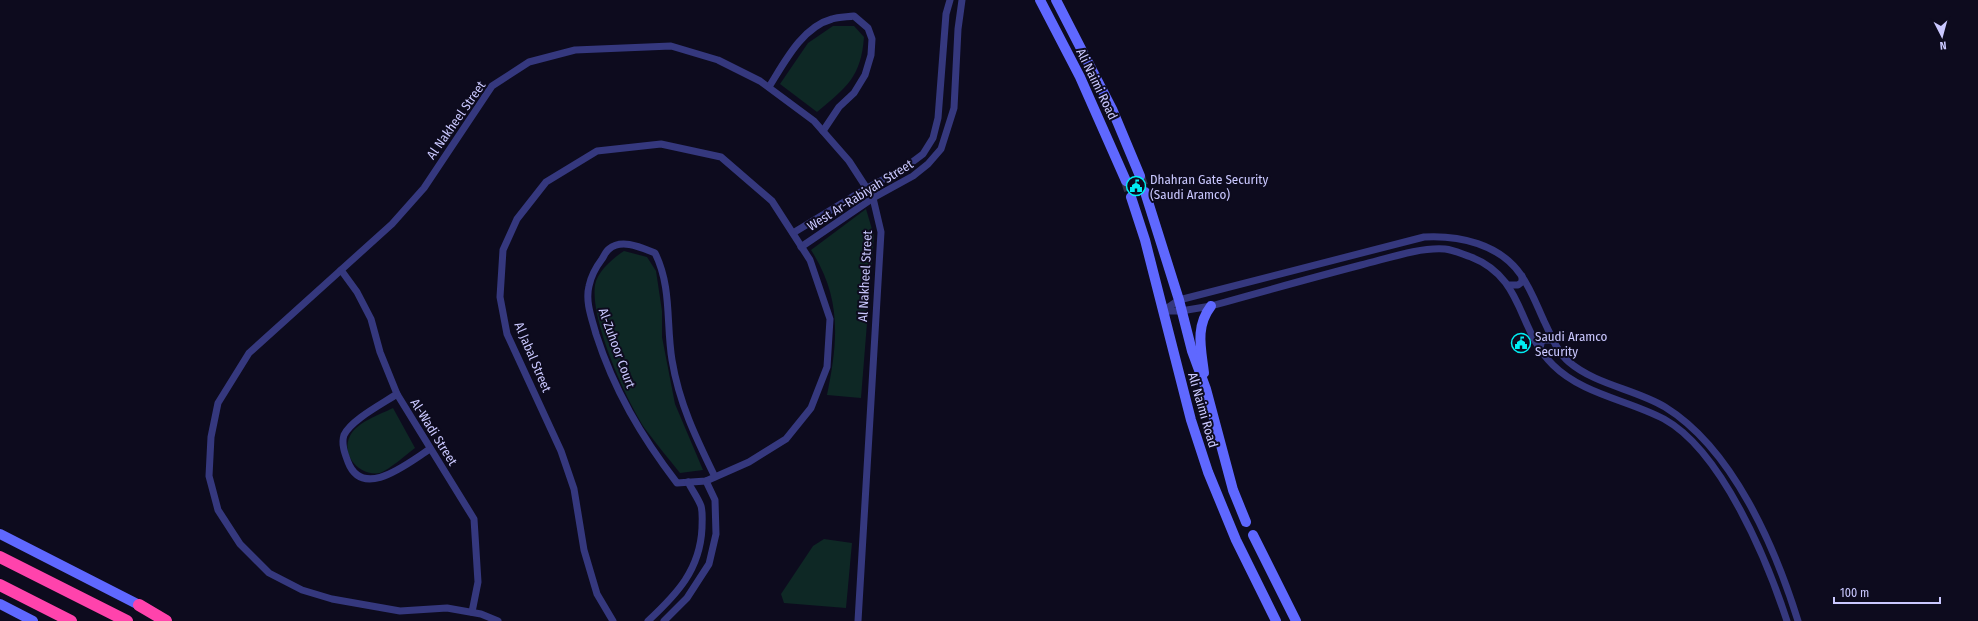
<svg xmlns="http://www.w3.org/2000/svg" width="1978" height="621" viewBox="0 0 1978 621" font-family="'Fira Sans Condensed',sans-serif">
<rect width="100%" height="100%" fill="#0d0b1e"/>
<g fill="#0e2825">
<path d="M 833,26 L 854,26 L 864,37 C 861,77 847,87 817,112 L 780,84 L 808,43 Z"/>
<path d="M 866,209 L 874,236 L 861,398 L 827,395 C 838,341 842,298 811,250 Z"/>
<path d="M 624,251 L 647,257 L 656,271 L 662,311 L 662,337 L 675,404 L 703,470 L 680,473 C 669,459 657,445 646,430 C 626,400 590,320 595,285 C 597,272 613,258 624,251 Z"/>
<path d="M 393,408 L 415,448 C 407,454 389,470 380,473 C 360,477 340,455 350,436 C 357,422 379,415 393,408 Z"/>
<path d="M 824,539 L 852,543 L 846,608 L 784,603 L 781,594 L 813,546 Z"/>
</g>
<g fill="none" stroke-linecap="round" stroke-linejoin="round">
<g stroke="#33314b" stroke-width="10" stroke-dasharray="10 5" stroke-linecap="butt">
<path d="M 1140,176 L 1145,192"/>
<path d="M 1126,181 L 1131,197"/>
</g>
<g stroke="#35387e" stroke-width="7">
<path d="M 769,87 C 784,63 802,27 832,19 C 838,17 847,17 854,16 L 868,28 L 872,39 L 871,55 L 865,75 L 854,93 L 839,107 L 823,131"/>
<path d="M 793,233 L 867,188 L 903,169 L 923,154 L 933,138 L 938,118 L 946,14 L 950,0"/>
<path d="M 801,247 L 873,198 L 913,176 L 928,164 L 941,149 L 954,108 L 958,29 L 962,0"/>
<path d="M 341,270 L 357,292 L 371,319 L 380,352 L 397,394 L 474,519 L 478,582 L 472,612"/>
<path d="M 1509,285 L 1518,285 L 1522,282 L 1522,276"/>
<path d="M 1163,311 L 1179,300 L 1424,237 C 1459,235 1500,244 1521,275 C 1531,289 1537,306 1544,321 C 1551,335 1557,352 1569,362 C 1596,385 1635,389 1665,407 C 1733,449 1775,547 1798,621"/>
<path d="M 1163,311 L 1181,311 L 1211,306 C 1261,292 1311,278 1361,265 C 1386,259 1419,247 1445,249 C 1454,250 1462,254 1471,257 C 1525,278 1517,330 1553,365 C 1582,394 1628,400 1664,419 C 1722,451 1767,560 1787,621"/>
<path d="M 1540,350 L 1541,343 L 1543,340 L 1553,340"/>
<path d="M 397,394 C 382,404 351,420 344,435 C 341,444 345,454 348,462 C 363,501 409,462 430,449"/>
<path d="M 498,621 L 481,614 L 447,608 L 400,611 L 332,599 L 302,590 L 269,573 L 240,544 L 218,510 L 209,476 L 211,437 L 218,403 L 249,353 L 392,224 L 424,188 L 492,86 L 529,62 L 575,50 L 671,46 L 718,60 L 760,81 L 814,121 L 849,161 L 873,198 L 881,232 L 858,621"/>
<path d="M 613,621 L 597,594 L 584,550 L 574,489 L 561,451 L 507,334 L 500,297 L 503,250 L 517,219 L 546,182 L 597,151 L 661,144 L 721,157 L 772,201 L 810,260 L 830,319 L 827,367 L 811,408 L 786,439 L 749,462 L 706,481 L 677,483 C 641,436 614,390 596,334 C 592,319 585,302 589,286 C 591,276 596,267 602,259 C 604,256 606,251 609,249 C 622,238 642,248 655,253 C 672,287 666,324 672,360 C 679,403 696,438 715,477"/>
<path d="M 648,621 C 677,594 700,570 702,528 C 702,521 703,513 701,506 C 698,498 692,490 688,482"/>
<path d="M 664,621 L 687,598 L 709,564 L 716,534 L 715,500 L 706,481"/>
</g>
<g stroke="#5f68ff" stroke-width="10">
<path d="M 1040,0 L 1080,77 L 1126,181"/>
<path d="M 1056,0 L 1112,109 L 1140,176"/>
<path d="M 1145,192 L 1179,300 L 1192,351 L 1206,389 L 1233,490 L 1246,522"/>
<path d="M 1131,197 L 1145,240 L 1191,420 L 1208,472 L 1236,540 L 1276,621"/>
<path d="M 1204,373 C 1201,348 1195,327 1211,306"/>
<path d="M 0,534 L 145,608"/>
<path d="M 1253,535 L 1296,621"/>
<path d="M 0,604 L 33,621"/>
</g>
<g stroke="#ff43ac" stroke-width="12">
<path d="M 0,557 L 127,621"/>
<path d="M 0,585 L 71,621"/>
<path d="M 139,605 L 166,621"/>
</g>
</g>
<defs>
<symbol id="civic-ring" viewBox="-11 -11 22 22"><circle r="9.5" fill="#0d0b1e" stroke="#00eef3" stroke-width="1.5"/><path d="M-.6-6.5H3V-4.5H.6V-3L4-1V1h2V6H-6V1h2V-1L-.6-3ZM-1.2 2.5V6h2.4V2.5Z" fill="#00eef3"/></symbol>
</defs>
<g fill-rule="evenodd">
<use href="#civic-ring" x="1125" y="175" width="22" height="22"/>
<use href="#civic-ring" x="1510" y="332" width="22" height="22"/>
</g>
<g text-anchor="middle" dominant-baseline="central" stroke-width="4" stroke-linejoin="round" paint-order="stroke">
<g font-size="13" fill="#cac8ff" stroke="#0d0b1e">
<text transform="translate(1097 84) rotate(64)">Ali Naimi Road</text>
<text transform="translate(456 120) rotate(-55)">Al Nakheel Street</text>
<text transform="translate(860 195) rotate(-32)">West Ar-Rabiyah Street</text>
<text transform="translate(865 276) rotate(-87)">Al Nakheel Street</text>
<text transform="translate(617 348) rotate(70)">Al-Zuhoor Court</text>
<text transform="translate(533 357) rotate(67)">Al Jabal Street</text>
<text transform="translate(1203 410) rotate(74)">Ali Naimi Road</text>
<text transform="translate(434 432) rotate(58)">Al-Wadi Street</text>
</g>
<g font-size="13" fill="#cac8ff" stroke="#0d0b1e" text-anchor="start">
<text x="1150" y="179">Dhahran Gate Security<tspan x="1150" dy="15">(Saudi Aramco)</tspan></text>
<text x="1535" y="336">Saudi Aramco<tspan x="1535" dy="15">Security</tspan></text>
</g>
</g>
<g transform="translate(1942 36) rotate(174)" stroke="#0d0b1e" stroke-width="3" paint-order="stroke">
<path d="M0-3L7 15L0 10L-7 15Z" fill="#cac8ff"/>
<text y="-6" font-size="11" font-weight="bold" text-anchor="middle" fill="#cac8ff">N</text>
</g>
<path d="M1834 597v6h106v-6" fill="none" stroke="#cac8ff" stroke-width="2"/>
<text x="1840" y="597" font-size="12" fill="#cac8ff" stroke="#0d0b1e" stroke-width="3" paint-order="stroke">100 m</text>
</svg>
